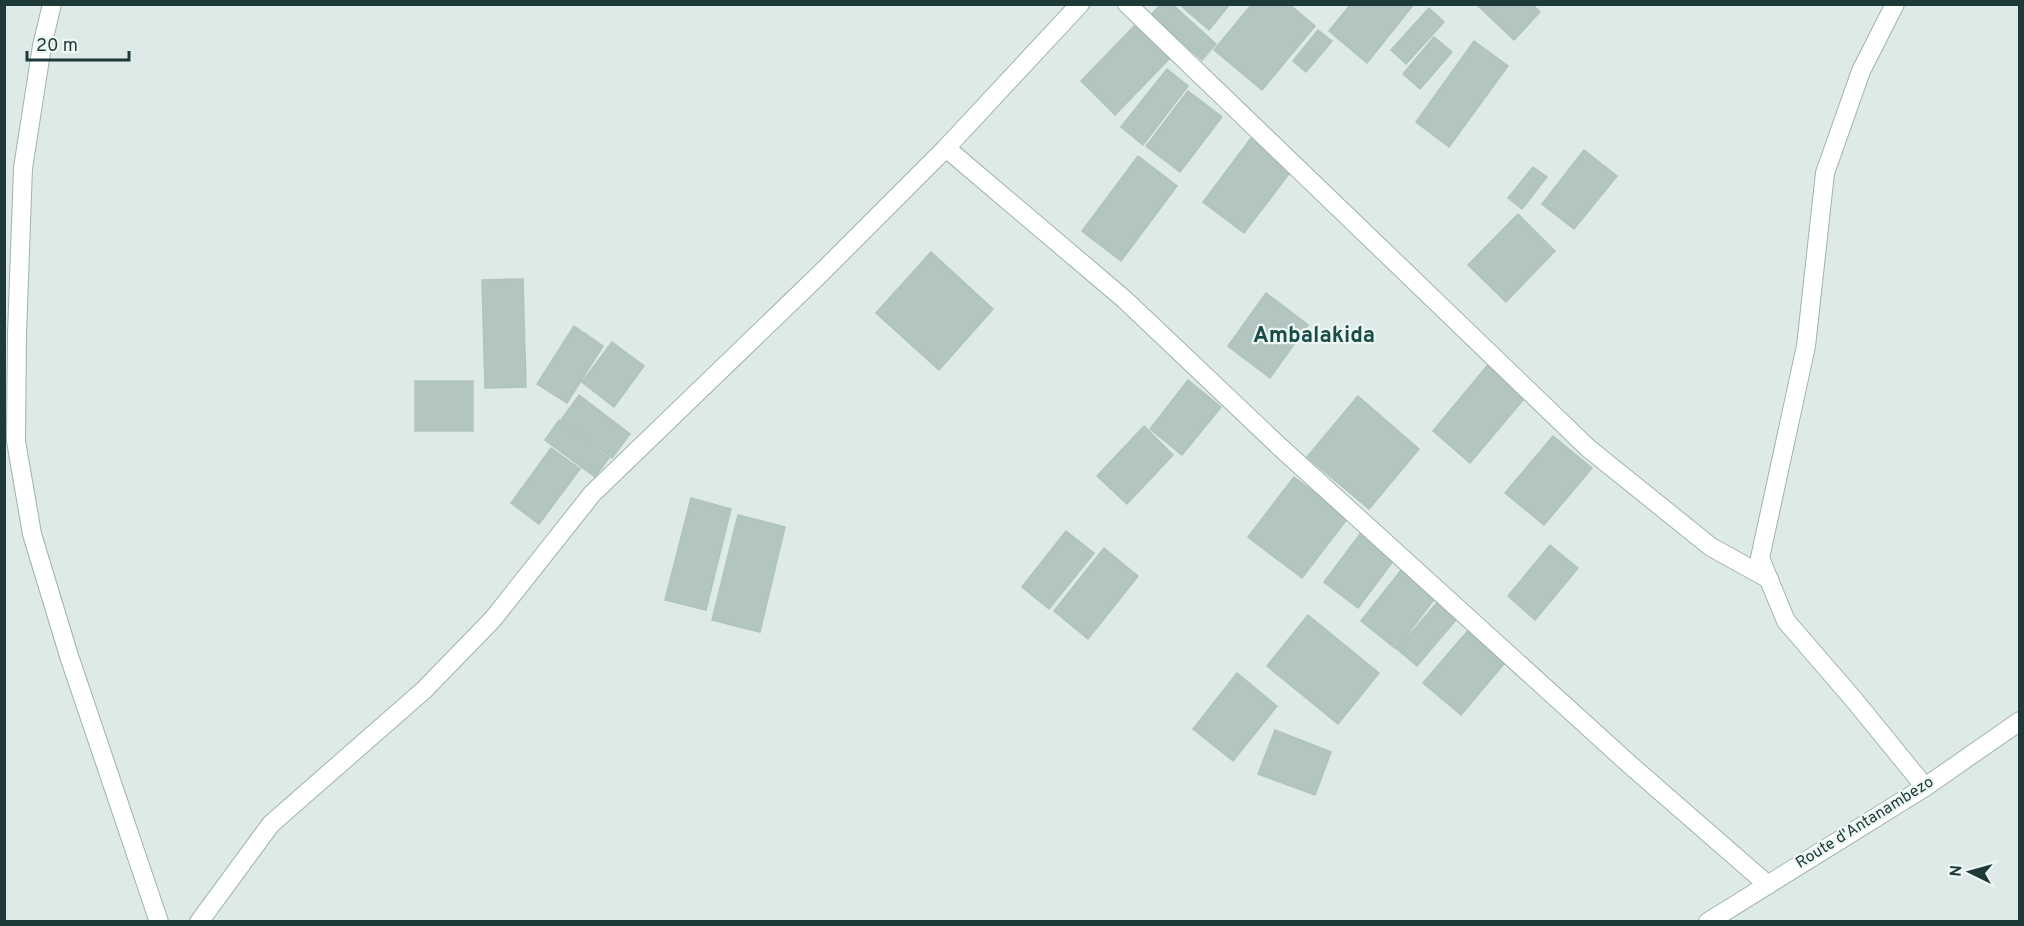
<svg xmlns="http://www.w3.org/2000/svg" width="2024" height="926" viewBox="0 0 2024 926" font-family="Overpass,sans-serif">
<rect width="100%" height="100%" fill="#ddeae7"/>
<g fill="#b2c5c0" stroke="#afc4bf" stroke-width="1.5">
<path d="M 1161,4 L 1172,4 L 1216,44 L 1202,60 L 1151,15 Z"/>
<path d="M 1179,4 L 1230,4 L 1209,30 Z"/>
<path d="M 1252,4 L 1289,4 L 1315,26 L 1262,90 L 1214,50 Z"/>
<path d="M 1351,4 L 1414,4 L 1367,63 L 1329,31 Z"/>
<path d="M 1476,4 L 1532,4 L 1540,12 L 1514,40 Z"/>
<path d="M 1429,8 L 1444,22 L 1406,64 L 1391,50 Z"/>
<path d="M 1137,23 L 1171,57 L 1115,115 L 1081,81 Z"/>
<path d="M 1318,30 L 1332,41 L 1306,72 L 1293,61 Z"/>
<path d="M 1434,37 L 1452,52 L 1420,89 L 1403,74 Z"/>
<path d="M 1474,41 L 1508,66 L 1449,147 L 1416,122 Z"/>
<path d="M 1167,69 L 1188,86 L 1143,145 L 1121,127 Z"/>
<path d="M 1188,91 L 1222,117 L 1180,172 L 1146,146 Z"/>
<path d="M 1251,138 L 1292,170 L 1244,233 L 1203,202 Z"/>
<path d="M 1584,150 L 1617,176 L 1574,229 L 1542,204 Z"/>
<path d="M 1138,156 L 1177,186 L 1121,261 L 1082,231 Z"/>
<path d="M 1533,167 L 1547,177 L 1522,209 L 1508,198 Z"/>
<path d="M 1518,214 L 1555,251 L 1506,302 L 1468,265 Z"/>
<path d="M 931,252 L 993,309 L 939,370 L 876,313 Z"/>
<path d="M 523,279 L 526,387 L 485,388 L 482,280 Z"/>
<path d="M 1266,293 L 1308,325 L 1270,378 L 1228,346 Z"/>
<path d="M 574,326 L 603,346 L 567,403 L 537,384 Z"/>
<path d="M 612,342 L 644,366 L 614,407 L 582,382 Z"/>
<path d="M 1491,361 L 1529,393 L 1470,463 L 1433,431 Z"/>
<path d="M 1188,380 L 1221,407 L 1182,455 L 1150,429 Z"/>
<rect x="415" y="381" width="58" height="50"/>
<path d="M 579,395 L 630,434 L 612,458 L 561,420 Z"/>
<path d="M 1358,396 L 1419,449 L 1369,509 L 1307,457 Z"/>
<path d="M 559,420 L 609,458 L 595,477 L 545,440 Z"/>
<path d="M 1144,426 L 1173,455 L 1127,504 L 1097,476 Z"/>
<path d="M 1553,436 L 1592,468 L 1544,525 L 1505,493 Z"/>
<path d="M 551,448 L 580,469 L 539,524 L 511,503 Z"/>
<path d="M 1294,477 L 1348,518 L 1302,578 L 1248,537 Z"/>
<path d="M 691,498 L 731,509 L 706,610 L 665,600 Z"/>
<path d="M 738,515 L 785,527 L 760,632 L 712,620 Z"/>
<path d="M 1363,530 L 1397,556 L 1358,608 L 1324,582 Z"/>
<path d="M 1066,531 L 1094,553 L 1049,609 L 1022,587 Z"/>
<path d="M 1550,545 L 1578,568 L 1535,620 L 1508,596 Z"/>
<path d="M 1104,548 L 1138,576 L 1088,639 L 1054,611 Z"/>
<path d="M 1402,569 L 1436,597 L 1396,649 L 1361,621 Z"/>
<path d="M 1441,598 L 1460,615 L 1417,666 L 1397,649 Z"/>
<path d="M 1308,615 L 1379,673 L 1338,724 L 1267,666 Z"/>
<path d="M 1471,627 L 1508,659 L 1461,715 L 1423,683 Z"/>
<path d="M 1237,673 L 1277,706 L 1233,761 L 1193,729 Z"/>
<path d="M 1275,730 L 1331,752 L 1315,795 L 1258,774 Z"/>
</g>
<g fill="none" stroke-linecap="round" stroke-linejoin="round">
<defs>
<g id="street">
<path d="M 52,4 L 42,46 L 23,168 L 17,334 L 16,441 L 32,534 L 69,656 L 159,922"/>
<path d="M 1127,4 L 1588,448 L 1711,547 L 1769,579"/>
<path d="M 1895,4 L 1861,71 L 1825,173 L 1806,346 L 1760,558 L 1786,621 L 1855,701 L 1925,787"/>
<path d="M 946,148 L 1124,299 L 1281,448 L 1628,763 L 1768,885"/>
<path d="M 199,922 L 271,824 L 424,690 L 493,619 L 592,494 L 820,274 L 946,148 L 1080,4"/>
<path d="M 1708,922 L 1925,787 L 2020,721"/>
</g>
</defs>
<use href="#street" stroke="#a0b2af" stroke-width="20"/>
<use href="#street" stroke="#fff" stroke-width="18"/>
</g>
<g text-anchor="middle" dominant-baseline="central" stroke-width="4.5" stroke-linejoin="round" paint-order="stroke">
<g font-size="16" fill="#1e3a38" stroke="#edf7f4">
<text transform="translate(1865 823) rotate(-32)">Route d'Antanambezo</text>
</g>
<g font-size="22" font-weight="bold" fill="#194d49" stroke="#edf7f4">
<text x="1314" y="336">Ambalakida</text>
</g>
</g>
<rect width="2024" height="926" fill="none" stroke="#1e3a38" stroke-width="12"/>
<g transform="translate(1970 872) rotate(275)" stroke="#edf7f4" stroke-width="4.5" paint-order="stroke">
<path d="M0-4.5L10 22L0 15L-10 22Z" fill="#1e3a38"/>
<text y="-9" font-size="16" font-weight="bold" text-anchor="middle" fill="#1e3a38">N</text>
</g>
<path d="M27 51v9h102v-9" fill="none" stroke="#1e3a38" stroke-width="3"/>
<text x="36" y="51" font-size="18" fill="#1e3a38" stroke="#edf7f4" stroke-width="4.5" paint-order="stroke">20 m</text>
</svg>
